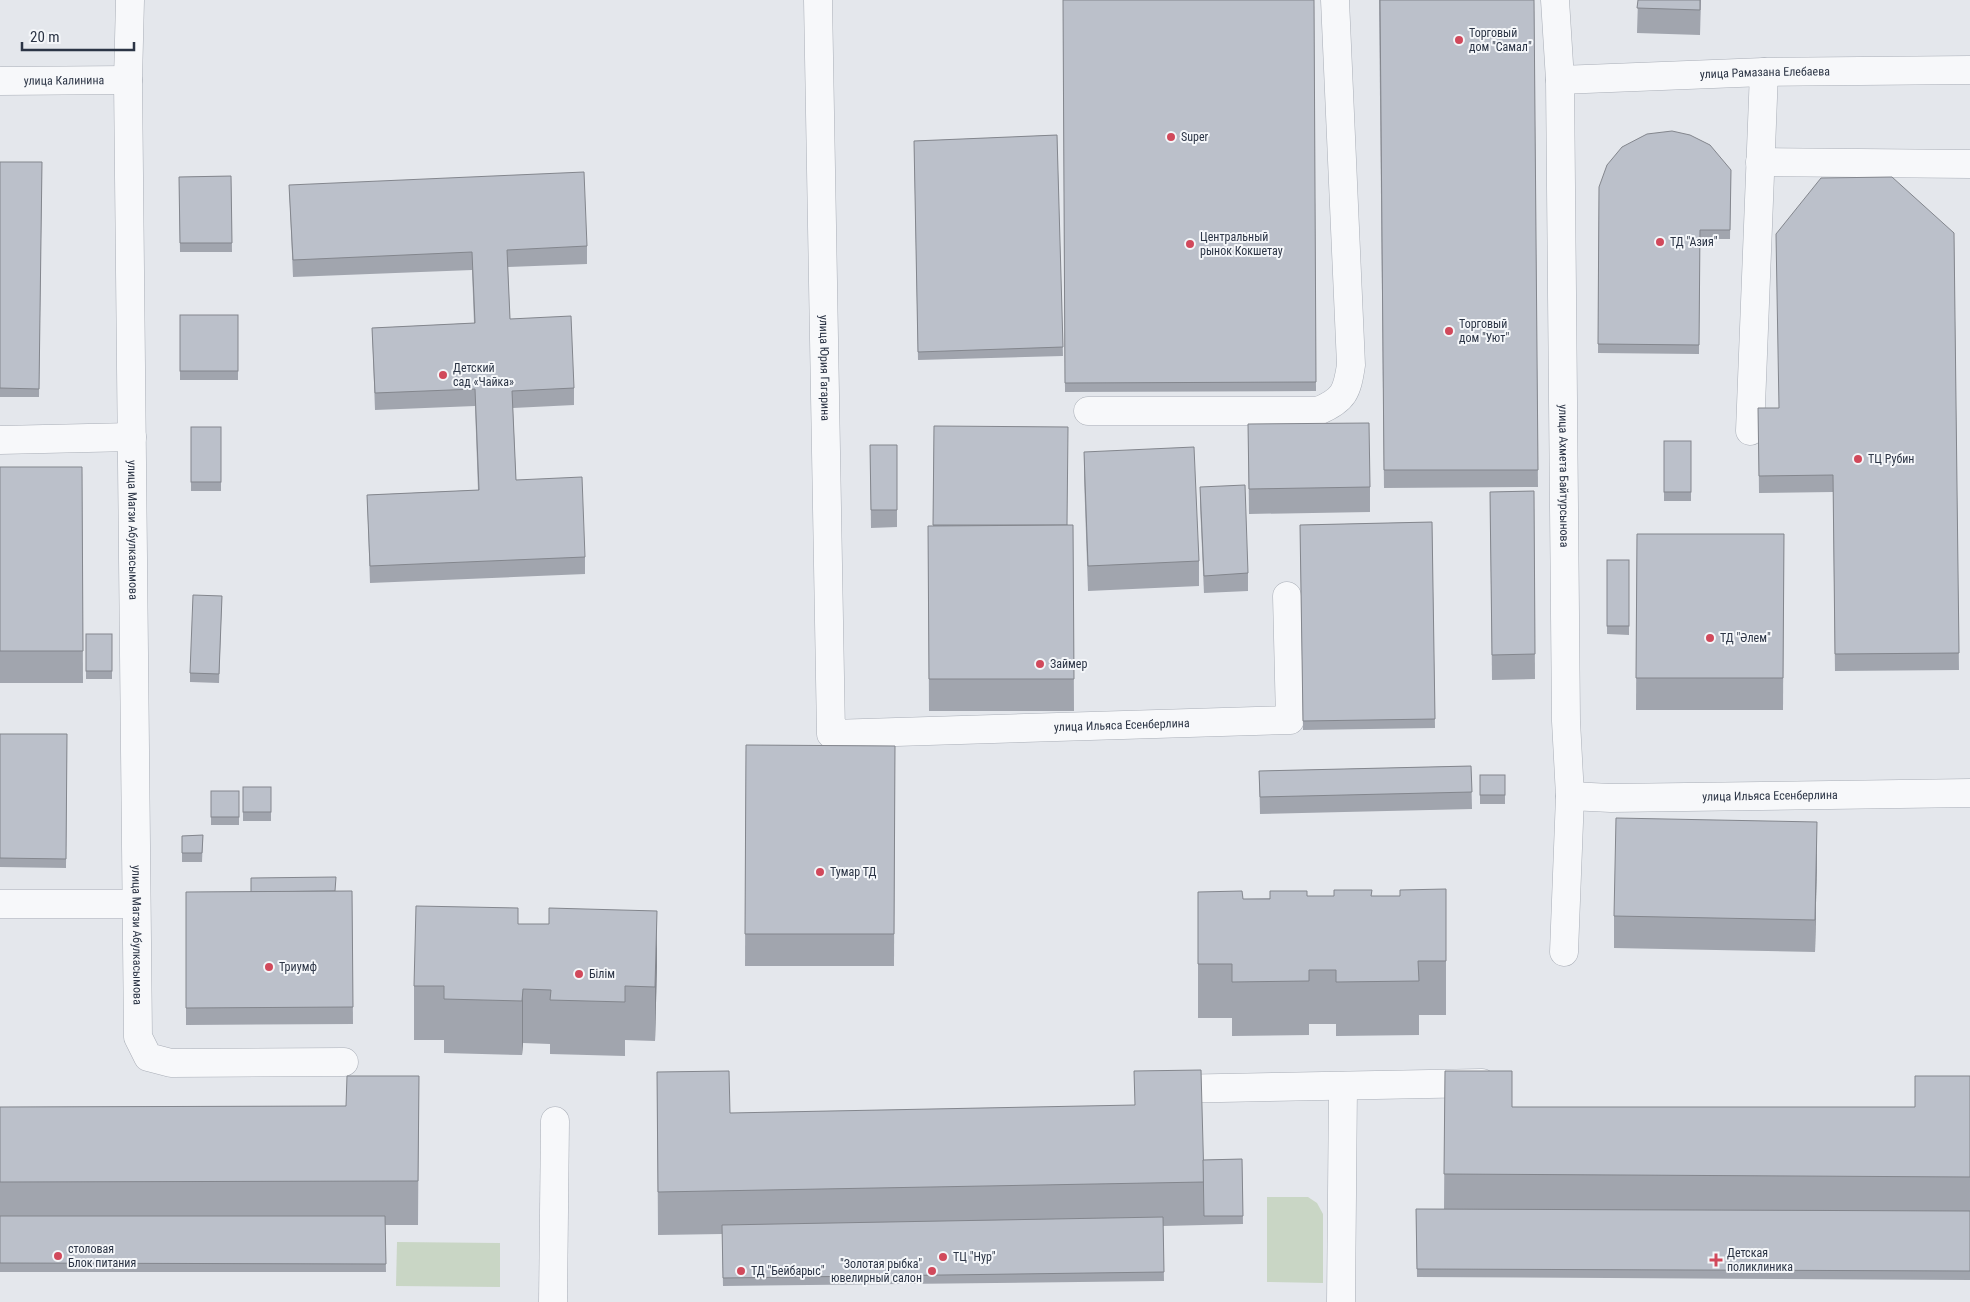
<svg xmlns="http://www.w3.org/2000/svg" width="1970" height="1302" viewBox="0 0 1970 1302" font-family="'Roboto Condensed',sans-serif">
<rect width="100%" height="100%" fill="#e4e7ec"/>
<g fill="#c9d6c5">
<path d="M 1267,1197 L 1308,1197 L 1317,1203 L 1323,1214 L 1323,1283 L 1267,1282 Z"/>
<path d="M 397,1242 L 500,1243 L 500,1287 L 396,1286 Z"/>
</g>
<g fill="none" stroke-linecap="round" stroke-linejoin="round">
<defs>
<g id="minor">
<path id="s1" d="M 130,0 L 128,80 L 138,1037 L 148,1057 L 171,1063 L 344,1062"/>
<path id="s2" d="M 818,0 L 831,734 L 1290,720 L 1287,596"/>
<path id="s3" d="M 1555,0 L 1560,80 L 1566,721 L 1570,796 L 1564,952"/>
<path id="s4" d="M 1560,80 L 1764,72 L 1970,70"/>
<path id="s5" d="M 0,81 L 128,80"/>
<path d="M 1760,162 L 1970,164"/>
<path d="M 1088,411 L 1318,411 C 1344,400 1347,392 1351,365 L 1335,0"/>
<path d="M 1750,431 L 1764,72"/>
<path d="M 0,440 L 132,437"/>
<path id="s6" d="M 1570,796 L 1611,798 L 1970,793"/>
<path d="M 0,904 L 136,904"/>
<path d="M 1170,1089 L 1482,1083"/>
<path d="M 553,1302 L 555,1121"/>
<path d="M 1341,1302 L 1343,1086"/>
</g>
</defs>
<use href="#minor" stroke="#a9aeb7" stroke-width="29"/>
<use href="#minor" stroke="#f7f8fa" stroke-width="28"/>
</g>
<g fill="#a1a5ae">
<path d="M 1063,0 L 1314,0 L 1316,391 L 1065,392 Z"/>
<path d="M 1379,0 L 1534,0 L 1538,487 L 1384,488 Z"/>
<path d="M 1638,0 L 1701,0 L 1700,35 L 1637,33 Z"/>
<path d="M 1057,135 L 1063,356 L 918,360 L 914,141 Z"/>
<path d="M 0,162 L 42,162 L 39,397 L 0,397 Z"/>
<path d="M 1731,170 L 1730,239 L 1700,239 L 1699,354 L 1598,353 L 1599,187 Z"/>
<path d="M 231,176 L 232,252 L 180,252 L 179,177 Z"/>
<path d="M 289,185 L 587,246 L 587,264 L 508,267 L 510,319 L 574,388 L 574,405 L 513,408 L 516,480 L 585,557 L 585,574 L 370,583 L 367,495 L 478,490 L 475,406 L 375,410 L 372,328 L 474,323 L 472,270 L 293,277 Z"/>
<path d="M 1954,233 L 1959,670 L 1835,671 L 1833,492 L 1759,493 L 1758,408 L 1779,408 Z"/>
<rect x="180" y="315" width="58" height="65"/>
<path d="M 1248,424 L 1370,487 L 1370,512 L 1249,514 Z"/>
<path d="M 934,426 L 1068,525 L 1073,525 L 1074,711 L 929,711 L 928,526 L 933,526 Z"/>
<rect x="191" y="427" width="30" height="64"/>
<rect x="1664" y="441" width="27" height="60"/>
<path d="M 870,445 L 897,445 L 897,527 L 871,528 Z"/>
<path d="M 1084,452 L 1199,561 L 1199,586 L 1088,591 L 1084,477 Z"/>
<path d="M 0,467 L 82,467 L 83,683 L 0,683 Z"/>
<path d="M 1200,487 L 1248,573 L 1248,591 L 1204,593 L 1200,504 Z"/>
<path d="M 1534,491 L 1535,679 L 1492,680 L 1490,492 Z"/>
<path d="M 1432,522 L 1435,728 L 1303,730 L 1300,525 Z"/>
<path d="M 1637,534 L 1784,534 L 1783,710 L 1636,710 Z"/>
<path d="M 1607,560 L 1629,560 L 1629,635 L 1607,634 Z"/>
<path d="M 222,596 L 219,683 L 190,682 L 190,673 Z"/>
<rect x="86" y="634" width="26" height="45"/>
<path d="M 0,734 L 67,734 L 66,868 L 0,867 Z"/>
<path d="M 746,745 L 895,746 L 894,966 L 745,966 Z"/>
<path d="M 1471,766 L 1472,809 L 1260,814 L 1259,771 Z"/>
<rect x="1480" y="775" width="25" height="29"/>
<rect x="243" y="787" width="28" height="34"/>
<rect x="211" y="791" width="28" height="34"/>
<path d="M 203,835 L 202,862 L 182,862 L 182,836 Z"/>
<path d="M 1817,854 L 1815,952 L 1614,948 L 1614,916 Z"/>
<path d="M 352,891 L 353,1024 L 186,1025 L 186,892 Z"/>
<path d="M 1198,892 L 1243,899 L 1372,896 L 1446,961 L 1446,1015 L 1419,1015 L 1419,1035 L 1336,1036 L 1336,1024 L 1309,1024 L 1309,1035 L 1232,1036 L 1232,1018 L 1198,1018 Z"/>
<path d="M 518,924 L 657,965 L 655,1041 L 625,1040 L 625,1056 L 550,1054 L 550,1044 L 523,1043 L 522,1055 L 444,1053 L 444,1040 L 414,1040 L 414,986 Z"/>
<path d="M 1445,1071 L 1512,1107 L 1915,1107 L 1970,1076 L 1970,1280 L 1417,1277 L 1416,1209 L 1444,1209 Z"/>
<path d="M 657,1072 L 730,1113 L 1203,1160 L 1242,1159 L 1243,1224 L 1163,1226 L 1164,1281 L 723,1286 L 722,1234 L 658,1235 Z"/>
<path d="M 419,1076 L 418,1225 L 385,1225 L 386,1272 L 0,1272 L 0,1107 L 346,1106 Z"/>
</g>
<g fill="#83868d">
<path d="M 1817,822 L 1817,854 L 1815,952 L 1815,920 Z"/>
<path d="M 657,911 L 657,965 L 655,1041 L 655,987 Z"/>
<path d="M 523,989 L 523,1043 L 522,1055 L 522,1001 Z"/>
</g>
<g fill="#bbc0ca" stroke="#83868d">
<path d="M 1063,0 L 1314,0 L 1316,382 L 1065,383 Z"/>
<path d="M 1380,0 L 1534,0 L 1538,470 L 1384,470 Z"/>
<path d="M 1638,0 L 1700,0 L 1700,10 L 1637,8 Z"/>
<path d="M 1672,131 L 1690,135 L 1710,145 L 1731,170 L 1730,230 L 1700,230 L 1699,345 L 1598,344 L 1599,187 L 1607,165 L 1622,147 L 1647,134 Z"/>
<path d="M 1057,135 L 1063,347 L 918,352 L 914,141 Z"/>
<path d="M 0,162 L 42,162 L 39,389 L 0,388 Z"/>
<path d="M 584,172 L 587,246 L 507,250 L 510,319 L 571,316 L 574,388 L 512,391 L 516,480 L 582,477 L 585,557 L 370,566 L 367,495 L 479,490 L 475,389 L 375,393 L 372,328 L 475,323 L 472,252 L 293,260 L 289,185 Z"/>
<path d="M 231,176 L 232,243 L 180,243 L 179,177 Z"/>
<path d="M 1892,177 L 1954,233 L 1959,653 L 1835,654 L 1833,475 L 1759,476 L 1758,408 L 1779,408 L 1776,234 L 1821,178 Z"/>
<rect x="180" y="315" width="58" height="56"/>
<path d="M 1369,423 L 1370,487 L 1249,489 L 1248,424 Z"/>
<path d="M 934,426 L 1068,427 L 1067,525 L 933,525 Z"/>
<rect x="191" y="427" width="30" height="55"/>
<rect x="1664" y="441" width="27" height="51"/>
<path d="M 870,445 L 897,445 L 897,510 L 871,510 Z"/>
<path d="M 1194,447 L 1199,561 L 1088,566 L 1084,452 Z"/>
<path d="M 0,467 L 82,467 L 83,651 L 0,651 Z"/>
<path d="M 1245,485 L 1248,573 L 1204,576 L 1200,487 Z"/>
<path d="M 1534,491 L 1535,654 L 1492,655 L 1490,492 Z"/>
<path d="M 1432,522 L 1435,719 L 1303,721 L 1300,525 Z"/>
<path d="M 1073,525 L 1074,679 L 929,679 L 928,526 Z"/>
<path d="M 1637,534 L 1784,534 L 1783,678 L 1636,678 Z"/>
<rect x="1607" y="560" width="22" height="66"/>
<path d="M 193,595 L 222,596 L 219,674 L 190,673 Z"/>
<rect x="86" y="634" width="26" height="37"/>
<path d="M 0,734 L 67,734 L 66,859 L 0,858 Z"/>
<path d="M 746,745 L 895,746 L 894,934 L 745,934 Z"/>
<path d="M 1471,766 L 1472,792 L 1260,797 L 1259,771 Z"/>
<rect x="1480" y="775" width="25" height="20"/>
<rect x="243" y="787" width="28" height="25"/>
<rect x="211" y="791" width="28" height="26"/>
<path d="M 1616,818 L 1817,822 L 1815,920 L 1614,916 Z"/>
<path d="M 203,835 L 202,853 L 182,853 L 182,836 Z"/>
<path d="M 336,877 L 335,891 L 251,892 L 251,878 Z"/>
<path d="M 1446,889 L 1446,961 L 1418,961 L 1419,981 L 1336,982 L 1336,970 L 1309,970 L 1309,981 L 1232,982 L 1232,964 L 1198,964 L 1198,892 L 1242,891 L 1243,899 L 1270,899 L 1270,891 L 1307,891 L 1307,896 L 1334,896 L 1334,890 L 1372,890 L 1371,896 L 1400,896 L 1400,890 Z"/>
<path d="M 352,891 L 353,1007 L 186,1008 L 186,892 Z"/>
<path d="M 416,906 L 518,908 L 518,924 L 549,924 L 549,908 L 657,911 L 655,987 L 625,986 L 625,1002 L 550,1000 L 551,990 L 523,989 L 522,1001 L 444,999 L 444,986 L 414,986 Z"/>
<path d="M 1201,1070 L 1204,1182 L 658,1192 L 657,1072 L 729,1071 L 730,1113 L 1135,1105 L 1134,1071 Z"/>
<path d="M 1445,1071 L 1512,1071 L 1512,1107 L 1915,1107 L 1915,1076 L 1970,1076 L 1970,1177 L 1444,1174 Z"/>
<path d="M 347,1076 L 419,1076 L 418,1181 L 0,1182 L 0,1107 L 346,1106 Z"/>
<path d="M 1242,1159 L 1243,1216 L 1204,1216 L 1203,1160 Z"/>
<path d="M 1416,1209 L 1970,1211 L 1970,1271 L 1417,1269 Z"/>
<path d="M 0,1216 L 385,1216 L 386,1264 L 0,1263 Z"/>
<path d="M 1163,1217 L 1164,1272 L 723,1278 L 722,1225 Z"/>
</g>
<g fill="#d1495b" stroke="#f4f6f9" stroke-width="2">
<circle cx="1459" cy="40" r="5"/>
<circle cx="1171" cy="137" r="5"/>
<circle cx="1660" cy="242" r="5"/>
<circle cx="1190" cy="244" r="5"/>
<circle cx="1449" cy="331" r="5"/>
<circle cx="443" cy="375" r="5"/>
<circle cx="1858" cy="459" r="5"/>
<circle cx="1710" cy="638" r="5"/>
<circle cx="1040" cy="664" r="5"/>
<circle cx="820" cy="872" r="5"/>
<circle cx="269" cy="967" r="5"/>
<circle cx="579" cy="974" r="5"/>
<circle cx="58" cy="1256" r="5"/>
<circle cx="943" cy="1257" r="5"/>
<path d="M1713.5 1252.5h5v5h5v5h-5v5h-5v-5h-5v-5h5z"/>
<circle cx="741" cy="1271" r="5"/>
<circle cx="932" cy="1271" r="5"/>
</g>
<g text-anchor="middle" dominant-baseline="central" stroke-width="4" stroke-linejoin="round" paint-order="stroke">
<g font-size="12" fill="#2b3445" stroke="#f4f6f9" text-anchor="start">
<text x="1469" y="33">Торговый<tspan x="1469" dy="14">дом "Самал"</tspan></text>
<text x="1181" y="137">Super</text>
<text x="1200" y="237">Центральный<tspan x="1200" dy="14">рынок Кокшетау</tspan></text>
<text x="1670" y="242">ТД "Азия"</text>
<text x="1459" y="324">Торговый<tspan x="1459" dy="14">дом "Уют"</tspan></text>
<text x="453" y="368">Детский<tspan x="453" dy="14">сад «Чайка»</tspan></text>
<text x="1868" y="459">ТЦ Рубин</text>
<text x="1720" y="638">ТД "Әлем"</text>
<text x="1050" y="664">Займер</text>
<text x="830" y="872">Тумар ТД</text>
<text x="279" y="967">Триумф</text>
<text x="589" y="974">Білім</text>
<text x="68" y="1249">столовая<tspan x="68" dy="14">Блок питания</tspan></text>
<text x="1727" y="1253">Детская<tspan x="1727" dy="14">поликлиника</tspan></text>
<text x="953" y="1257">ТЦ "Нур"</text>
<text x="922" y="1264" text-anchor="end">"Золотая рыбка"<tspan x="922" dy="14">ювелирный салон</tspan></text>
<text x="751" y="1271">ТД "Бейбарыс"</text>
</g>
<g font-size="12" fill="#2b3445" stroke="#f4f6f9">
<text stroke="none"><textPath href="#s4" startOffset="205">улица Рамазана Елебаева</textPath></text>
<text stroke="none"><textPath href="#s5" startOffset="64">улица Калинина</textPath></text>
<text stroke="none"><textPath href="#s2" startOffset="368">улица Юрия Гагарина</textPath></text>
<text stroke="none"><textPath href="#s3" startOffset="476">улица Ахмета Байтурсынова</textPath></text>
<text stroke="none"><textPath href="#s1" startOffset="530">улица Магзи Абулкасымова</textPath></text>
<text stroke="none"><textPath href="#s2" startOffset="1025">улица Ильяса Есенберлина</textPath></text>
<text stroke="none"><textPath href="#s6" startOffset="200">улица Ильяса Есенберлина</textPath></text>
<text stroke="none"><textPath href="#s1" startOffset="935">улица Магзи Абулкасымова</textPath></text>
</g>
</g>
<path d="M22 42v8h112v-8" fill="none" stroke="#2b3445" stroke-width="2.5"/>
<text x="30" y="42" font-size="15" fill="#2b3445" stroke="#f4f6f9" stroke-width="4" paint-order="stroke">20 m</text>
</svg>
